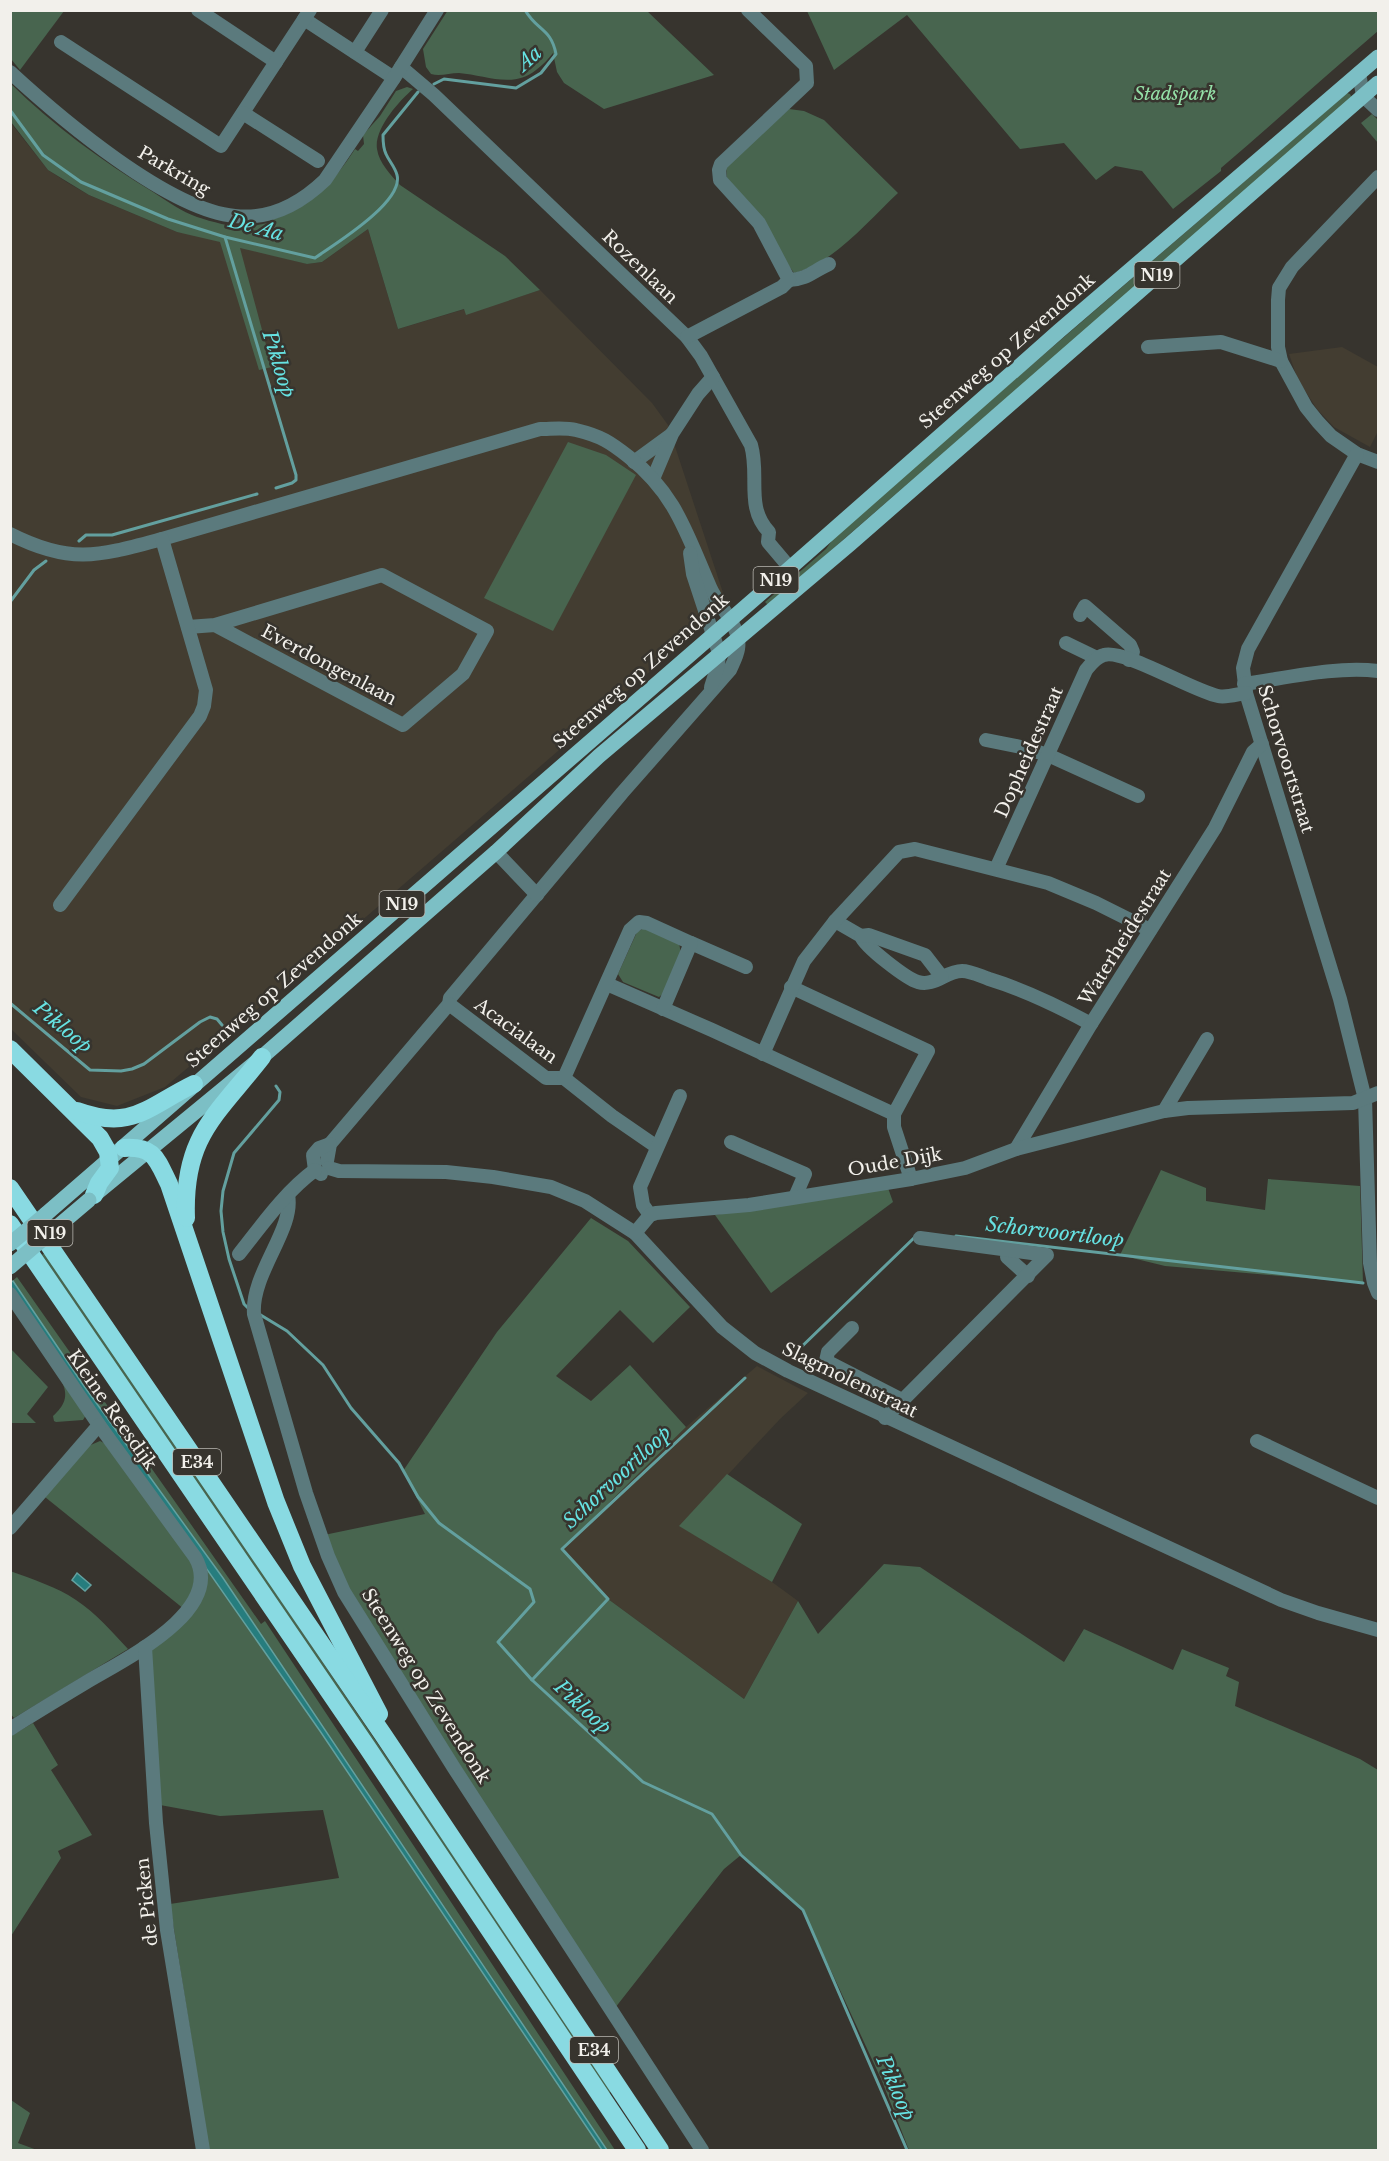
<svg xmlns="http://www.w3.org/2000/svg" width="1389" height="2161" viewBox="0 0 1389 2161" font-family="'Libre Baskerville',serif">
<rect width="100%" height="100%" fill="#37342e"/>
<g fill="#433d31">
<path d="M 10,122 L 48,170 L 68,183 L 89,195 L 177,232 L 187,233 L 307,264 L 322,262 L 368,229 L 398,329 L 465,309 L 467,314 L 540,290 L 652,403 L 668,425 L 727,605 L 345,935 L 165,1087 L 117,1106 L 81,1097 L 11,1029 Z"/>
<path d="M 1342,347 L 1378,367 L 1378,431 L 1370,447 L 1334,427 L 1317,409 L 1298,380 L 1289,354 Z"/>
<path d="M 757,1366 L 808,1393 L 780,1419 L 680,1526 L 772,1582 L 798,1601 L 744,1699 L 608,1599 L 562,1549 L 686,1427 Z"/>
</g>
<g fill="#48654f">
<path d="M 448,10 L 647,11 L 714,75 L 604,109 L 564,83 L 557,72 L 553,53 C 548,59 543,65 536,70 C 513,89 485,75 459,73 C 449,73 440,77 431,74 L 426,67 L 423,49 Z"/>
<path d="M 1378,10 L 1378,31 C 1325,76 1274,123 1221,168 L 1221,171 L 1173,209 L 1142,171 L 1115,166 L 1096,180 L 1064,143 L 1020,149 L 907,15 L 834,70 L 807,11 Z"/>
<path d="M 10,11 L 64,11 L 20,70 L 11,59 Z"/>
<path d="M 11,84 C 54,126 102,161 153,192 C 167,201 182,212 197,217 C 212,222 231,227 247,227 C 256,226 265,223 274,222 L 273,219 C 311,208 335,180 355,149 L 358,151 L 364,144 L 363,135 L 380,116 L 396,91 L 407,87 L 413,89 C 399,101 374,129 377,149 C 379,163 391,175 400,185 L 505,256 L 540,290 L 466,315 L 464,309 L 398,329 L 368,229 L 322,262 L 307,264 L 240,248 L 272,367 L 259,370 L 220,242 L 177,232 L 89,195 L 48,170 L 11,122 Z"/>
<path d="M 1347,93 L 1350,94 L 1352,98 L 768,605 L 765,602 L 826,549 L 838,532 Z"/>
<path d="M 789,109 L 804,111 L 824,120 L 898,193 C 869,220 833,264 794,273 L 727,178 L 726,167 Z"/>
<path d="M 1372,114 L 1378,120 L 1378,143 L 1361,123 Z"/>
<path d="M 568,442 L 606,455 L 636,475 L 553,631 L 484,598 Z"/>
<path d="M 646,927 L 679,943 L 681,954 L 665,992 L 659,997 L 623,982 L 618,974 L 637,932 Z"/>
<path d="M 1161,1170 L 1206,1188 L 1206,1201 L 1265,1210 L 1268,1179 L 1360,1186 L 1363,1283 L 1165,1266 L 1120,1255 Z"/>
<path d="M 888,1188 L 893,1202 L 771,1293 L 715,1215 Z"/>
<path d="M 591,1218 L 628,1241 L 690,1307 L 653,1343 L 620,1310 L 556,1376 L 591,1401 L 630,1365 L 686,1427 L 562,1549 L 608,1599 L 744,1699 L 798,1601 L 818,1634 L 884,1564 L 920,1567 L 1064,1662 L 1084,1629 L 1173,1670 L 1182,1649 L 1229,1668 L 1226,1676 L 1239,1682 L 1235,1706 L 1360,1759 L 1378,1770 L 1378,2150 L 909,2150 L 882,2081 L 803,1910 L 741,1855 L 724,1869 L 615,2008 L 357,1605 L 324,1535 L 425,1514 L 403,1471 L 497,1332 Z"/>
<path d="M 46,1252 L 612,2091 L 608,2094 L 42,1255 Z"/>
<path d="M 17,1277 L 261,1624 L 265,1621 L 615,2150 L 209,2150 L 170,1904 L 339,1878 L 323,1810 L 220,1816 L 160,1805 L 151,1652 C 168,1623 213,1603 206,1566 L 11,1289 L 10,1283 Z"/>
<path d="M 11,1349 L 48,1387 L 27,1414 L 36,1423 L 11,1423 Z"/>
<path d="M 62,1382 L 86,1415 L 83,1420 L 56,1422 L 54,1421 L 53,1416 C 64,1406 69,1397 62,1382 Z"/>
<path d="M 100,1441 L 106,1444 L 194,1561 L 199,1576 L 184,1609 L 45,1497 L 86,1447 Z"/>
<path d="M 727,1474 L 802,1524 L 772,1582 L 679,1526 Z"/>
<path d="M 10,1571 C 32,1579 57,1587 76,1600 C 96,1613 112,1632 128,1649 L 14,1718 L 10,1713 Z"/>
<path d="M 33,1723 L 58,1765 L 51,1770 L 92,1835 L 58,1851 L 61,1858 L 11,1936 L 11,1736 Z"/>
<path d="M 11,2100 L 30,2113 L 18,2143 L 37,2150 L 11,2150 Z"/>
</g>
<g fill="#267d7e" stroke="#63a09f" stroke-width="1.5">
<path d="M 13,1281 L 84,1386 L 223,1578 L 607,2150 L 602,2150 L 320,1731 L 11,1289 L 10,1283 Z"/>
<path d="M 77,1573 L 91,1585 L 85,1591 L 72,1580 Z"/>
</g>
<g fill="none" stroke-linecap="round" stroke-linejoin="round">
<g stroke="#63a09f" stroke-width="3">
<path d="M 434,84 L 444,79 L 516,88 L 541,73 L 556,54 C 551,28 537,31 525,10"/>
<path d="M 10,110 L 43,155 L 81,182 L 168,219 L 225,237 L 315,258 C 335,244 404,202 397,175 C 395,167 389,161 386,154 C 383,148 383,142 383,135 L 418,92"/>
<path d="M 225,237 L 296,475 L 296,480 L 292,483 L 276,488"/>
<path d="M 79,541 L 86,535 L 112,535 L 257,494"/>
<path d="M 10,602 L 34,570 L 46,561"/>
<path d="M 10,1003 L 90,1070 L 121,1071 L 132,1069 L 144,1064 L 200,1022 L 210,1017 L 217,1019 L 222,1025"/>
<path d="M 956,1236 L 1363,1283"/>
<path d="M 249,1309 L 244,1304 L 229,1259 L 223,1232 L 221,1211 L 223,1191 L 234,1153 L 279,1100 L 280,1092 L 276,1086"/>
<path d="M 259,1314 L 287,1331 L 323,1365 L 351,1408 L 399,1463 L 418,1497 L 439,1523 L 530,1589 L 534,1602 L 498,1642 L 532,1680 L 643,1782 L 712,1814 L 741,1855 L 803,1910 L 907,2150"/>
<path d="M 793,1355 L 916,1236"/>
<path d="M 532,1680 L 608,1599 L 562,1549 L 745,1378"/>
</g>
<g stroke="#5b7a7d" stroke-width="14">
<path d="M 198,10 L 276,62"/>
<path d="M 304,19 L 394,78"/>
<path d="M 61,42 L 221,146 L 310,10"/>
<path d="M 355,52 L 382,10"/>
<path d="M 401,67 L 434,95 L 687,337 L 701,356 L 751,445 C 760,476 745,507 769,532 L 768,542 L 790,568"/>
<path d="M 10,72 C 60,118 168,210 235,216 C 270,220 301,203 325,180 L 394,78 L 437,10"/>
<path d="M 1359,73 L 1363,96 L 1378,110"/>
<path d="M 243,113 L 318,161"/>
<path d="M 1378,177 L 1292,267 L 1279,288 L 1278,300 L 1278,347 L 1281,361 L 1306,407 L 1318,422 L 1331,436 L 1357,454 L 1378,462"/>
<path d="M 789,280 C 808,279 813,271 829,264"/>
<path d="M 687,337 L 782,287 L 789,280 L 759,223 L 720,180 L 719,170 L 721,164 L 807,83 L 806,66 L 748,10"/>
<path d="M 1148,347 L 1221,342 L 1281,361"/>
<path d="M 1357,454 L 1248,649 L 1243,668 L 1246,693 L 1340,999 L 1365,1099 L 1370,1263 L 1374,1283 L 1378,1293"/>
<path d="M 634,462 L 671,435"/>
<path d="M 653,479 L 672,434 L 698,394 L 713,377"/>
<path d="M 10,534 C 71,565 99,556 162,539 L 540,429 C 551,429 565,427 576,430 C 601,436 610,442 629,457 C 676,494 687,535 710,587 C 718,606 742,627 738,649 C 737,656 733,663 730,670 L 622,793 L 450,998 L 449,1004 L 330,1144 L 327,1161"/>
<path d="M 690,553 L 693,574 L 719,653 L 718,665 L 711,687"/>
<path d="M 1080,615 L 1085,606 L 1130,645 L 1133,652 L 1129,660"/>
<path d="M 188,627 L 215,625 L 382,575 L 487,631 L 463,674 L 403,725 L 215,625"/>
<path d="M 1066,643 L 1097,658"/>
<path d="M 1244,684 C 1287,678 1335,666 1378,671"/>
<path d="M 986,740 L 1021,747 L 1048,755 L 1138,796"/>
<path d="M 496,852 L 537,895"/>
<path d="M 996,869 L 1086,670 C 1091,664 1096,657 1104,655 C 1124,649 1193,691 1218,696 C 1226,698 1238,694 1246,693"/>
<path d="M 60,905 L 200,716 L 204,706 L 206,690 L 162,539"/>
<path d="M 835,921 L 861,936 C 865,947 907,979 918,982 C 934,987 946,971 962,971 C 971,971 980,976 989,979 C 1025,990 1058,1006 1091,1024"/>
<path d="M 861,936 L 869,935 L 925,955 L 942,977"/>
<path d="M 691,943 L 746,967"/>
<path d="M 607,984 L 712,1030 L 894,1114"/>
<path d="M 791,987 L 928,1051 L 894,1114 L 894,1127 L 911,1179"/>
<path d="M 449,1004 L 546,1078 L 564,1078"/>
<path d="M 763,1054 L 804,961 L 835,921 L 899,852 L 915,849 L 1048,883 L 1096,903 L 1150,930"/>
<path d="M 1164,1111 L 1207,1039"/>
<path d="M 731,1142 L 805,1174 L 795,1197"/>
<path d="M 657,1147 L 612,1116 L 564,1078 L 630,930 L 639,922 L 647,923 L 691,943 L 663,1009"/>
<path d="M 1016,1149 L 1091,1024 L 1215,828 L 1253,752 L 1262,744"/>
<path d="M 329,1168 L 339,1171 L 446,1172 L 493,1177 L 551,1187 L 585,1201 L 635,1233 L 722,1327 L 755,1353 L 788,1371 L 1281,1600 L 1318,1613 L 1378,1630"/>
<path d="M 321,1174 L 315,1170 L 313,1155 L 319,1148 L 330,1144"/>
<path d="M 288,1195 C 295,1229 251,1273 254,1314 L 306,1493 L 328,1556 L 344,1592 L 454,1768 L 702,2150"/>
<path d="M 650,1215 L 643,1205 L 640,1187 L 680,1096"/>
<path d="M 635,1233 L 650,1215 L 656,1213 L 749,1205 L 911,1179 L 965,1168 L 1016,1149 L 1164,1111 L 1188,1108 L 1353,1103 L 1378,1093"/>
<path d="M 239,1254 C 262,1225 285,1192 315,1170"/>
<path d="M 1007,1257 L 1028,1276"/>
<path d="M 10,1294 L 99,1425 L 195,1557 C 227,1611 121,1661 85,1683 C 60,1698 35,1713 10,1729"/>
<path d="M 852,1328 L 828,1352 L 826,1361 L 902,1400"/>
<path d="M 885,1418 L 1047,1255 L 920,1238"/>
<path d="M 1257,1441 L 1378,1498"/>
<path d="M 10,1528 L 99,1425"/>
<path d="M 145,1647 L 156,1823 L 167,1930 L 203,2150"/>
</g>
<g stroke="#7cbfc5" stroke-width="15">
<path d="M 98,1192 L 262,1057 L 496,852 L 599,756 L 850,544 L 1378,83"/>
<path d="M 46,1214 L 790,568 L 1059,331 L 1378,57"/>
</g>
<g stroke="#89dae2" stroke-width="18">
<path d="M 10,1049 L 100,1138 L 108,1152 L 110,1168 L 99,1183 L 94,1195"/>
<path d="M 77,1111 C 132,1131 147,1107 194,1084"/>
<path d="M 124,1148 C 155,1146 157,1160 169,1184 L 276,1502 L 302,1566 L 379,1714"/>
<path d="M 10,1188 L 384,1736 L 660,2150"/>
<path d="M 186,1218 C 183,1136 216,1116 262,1057"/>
<path d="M 10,1224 L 367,1747 L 637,2150"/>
</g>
<g stroke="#7cbfc5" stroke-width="15">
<path d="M 10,1244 L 46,1214"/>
<path d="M 10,1267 L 89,1200"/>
</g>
</g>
<g text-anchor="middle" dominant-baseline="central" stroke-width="5" stroke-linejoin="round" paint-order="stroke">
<g fill="#37342e" stroke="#bab8b2" stroke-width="1.5">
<rect x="1134.5" y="262" width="45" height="26" rx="4.5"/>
<rect x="753.5" y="567" width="45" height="26" rx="4.5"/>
<rect x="379.5" y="891" width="45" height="26" rx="4.5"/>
<rect x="27.5" y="1220" width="45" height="26" rx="4.5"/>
<rect x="173" y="1449" width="48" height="26" rx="4.5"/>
<rect x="570" y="2037" width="48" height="26" rx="4.5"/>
</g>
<g font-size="16" font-weight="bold" fill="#f2f0eb">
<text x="1157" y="275">N19</text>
<text x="776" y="580">N19</text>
<text x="402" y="904">N19</text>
<text x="50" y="1233">N19</text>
<text x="197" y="1462">E34</text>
<text x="594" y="2050">E34</text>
</g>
<g font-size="18" font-style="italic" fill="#95e1a8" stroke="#37342e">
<text x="1175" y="94">Stadspark</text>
</g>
<g font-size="18" fill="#f2f0eb" stroke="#37342e">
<text transform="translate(174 171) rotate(30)">Parkring</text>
<text transform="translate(640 267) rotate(44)">Rozenlaan</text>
<text transform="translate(1007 351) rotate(-41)">Steenweg op Zevendonk</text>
<text transform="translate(329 665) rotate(28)">Everdongenlaan</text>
<text transform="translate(641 671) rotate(-41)">Steenweg op Zevendonk</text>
<text transform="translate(1029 752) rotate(-66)">Dopheidestraat</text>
<text transform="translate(1286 759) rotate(73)">Schorvoortstraat</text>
<text transform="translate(1125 937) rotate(-58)">Waterheidestraat</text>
<text transform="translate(274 990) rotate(-41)">Steenweg op Zevendonk</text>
<text transform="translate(516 1031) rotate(36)">Acacialaan</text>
<text transform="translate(895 1162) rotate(-10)">Oude Dijk</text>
<text transform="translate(850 1380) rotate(26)">Slagmolenstraat</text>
<text transform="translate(112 1410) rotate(55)">Kleine Reesdijk</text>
<text transform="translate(426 1686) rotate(58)">Steenweg op Zevendonk</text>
<text transform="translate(147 1902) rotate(-96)">de Picken</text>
</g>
<g font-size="20" font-style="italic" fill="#66e2e2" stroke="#37342e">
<text transform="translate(529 58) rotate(-42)">Aa</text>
<text transform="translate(256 227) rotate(15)">De Aa</text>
<text transform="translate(279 364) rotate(73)">Pikloop</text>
<text transform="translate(63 1027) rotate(40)">Pikloop</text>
<text transform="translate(1055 1232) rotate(7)">Schorvoortloop</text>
<text transform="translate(617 1477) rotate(-43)">Schorvoortloop</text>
<text transform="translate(583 1707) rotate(43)">Pikloop</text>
<text transform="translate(896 2088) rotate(67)">Pikloop</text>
</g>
</g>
<rect width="1389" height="2161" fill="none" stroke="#f2f0eb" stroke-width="24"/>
</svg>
